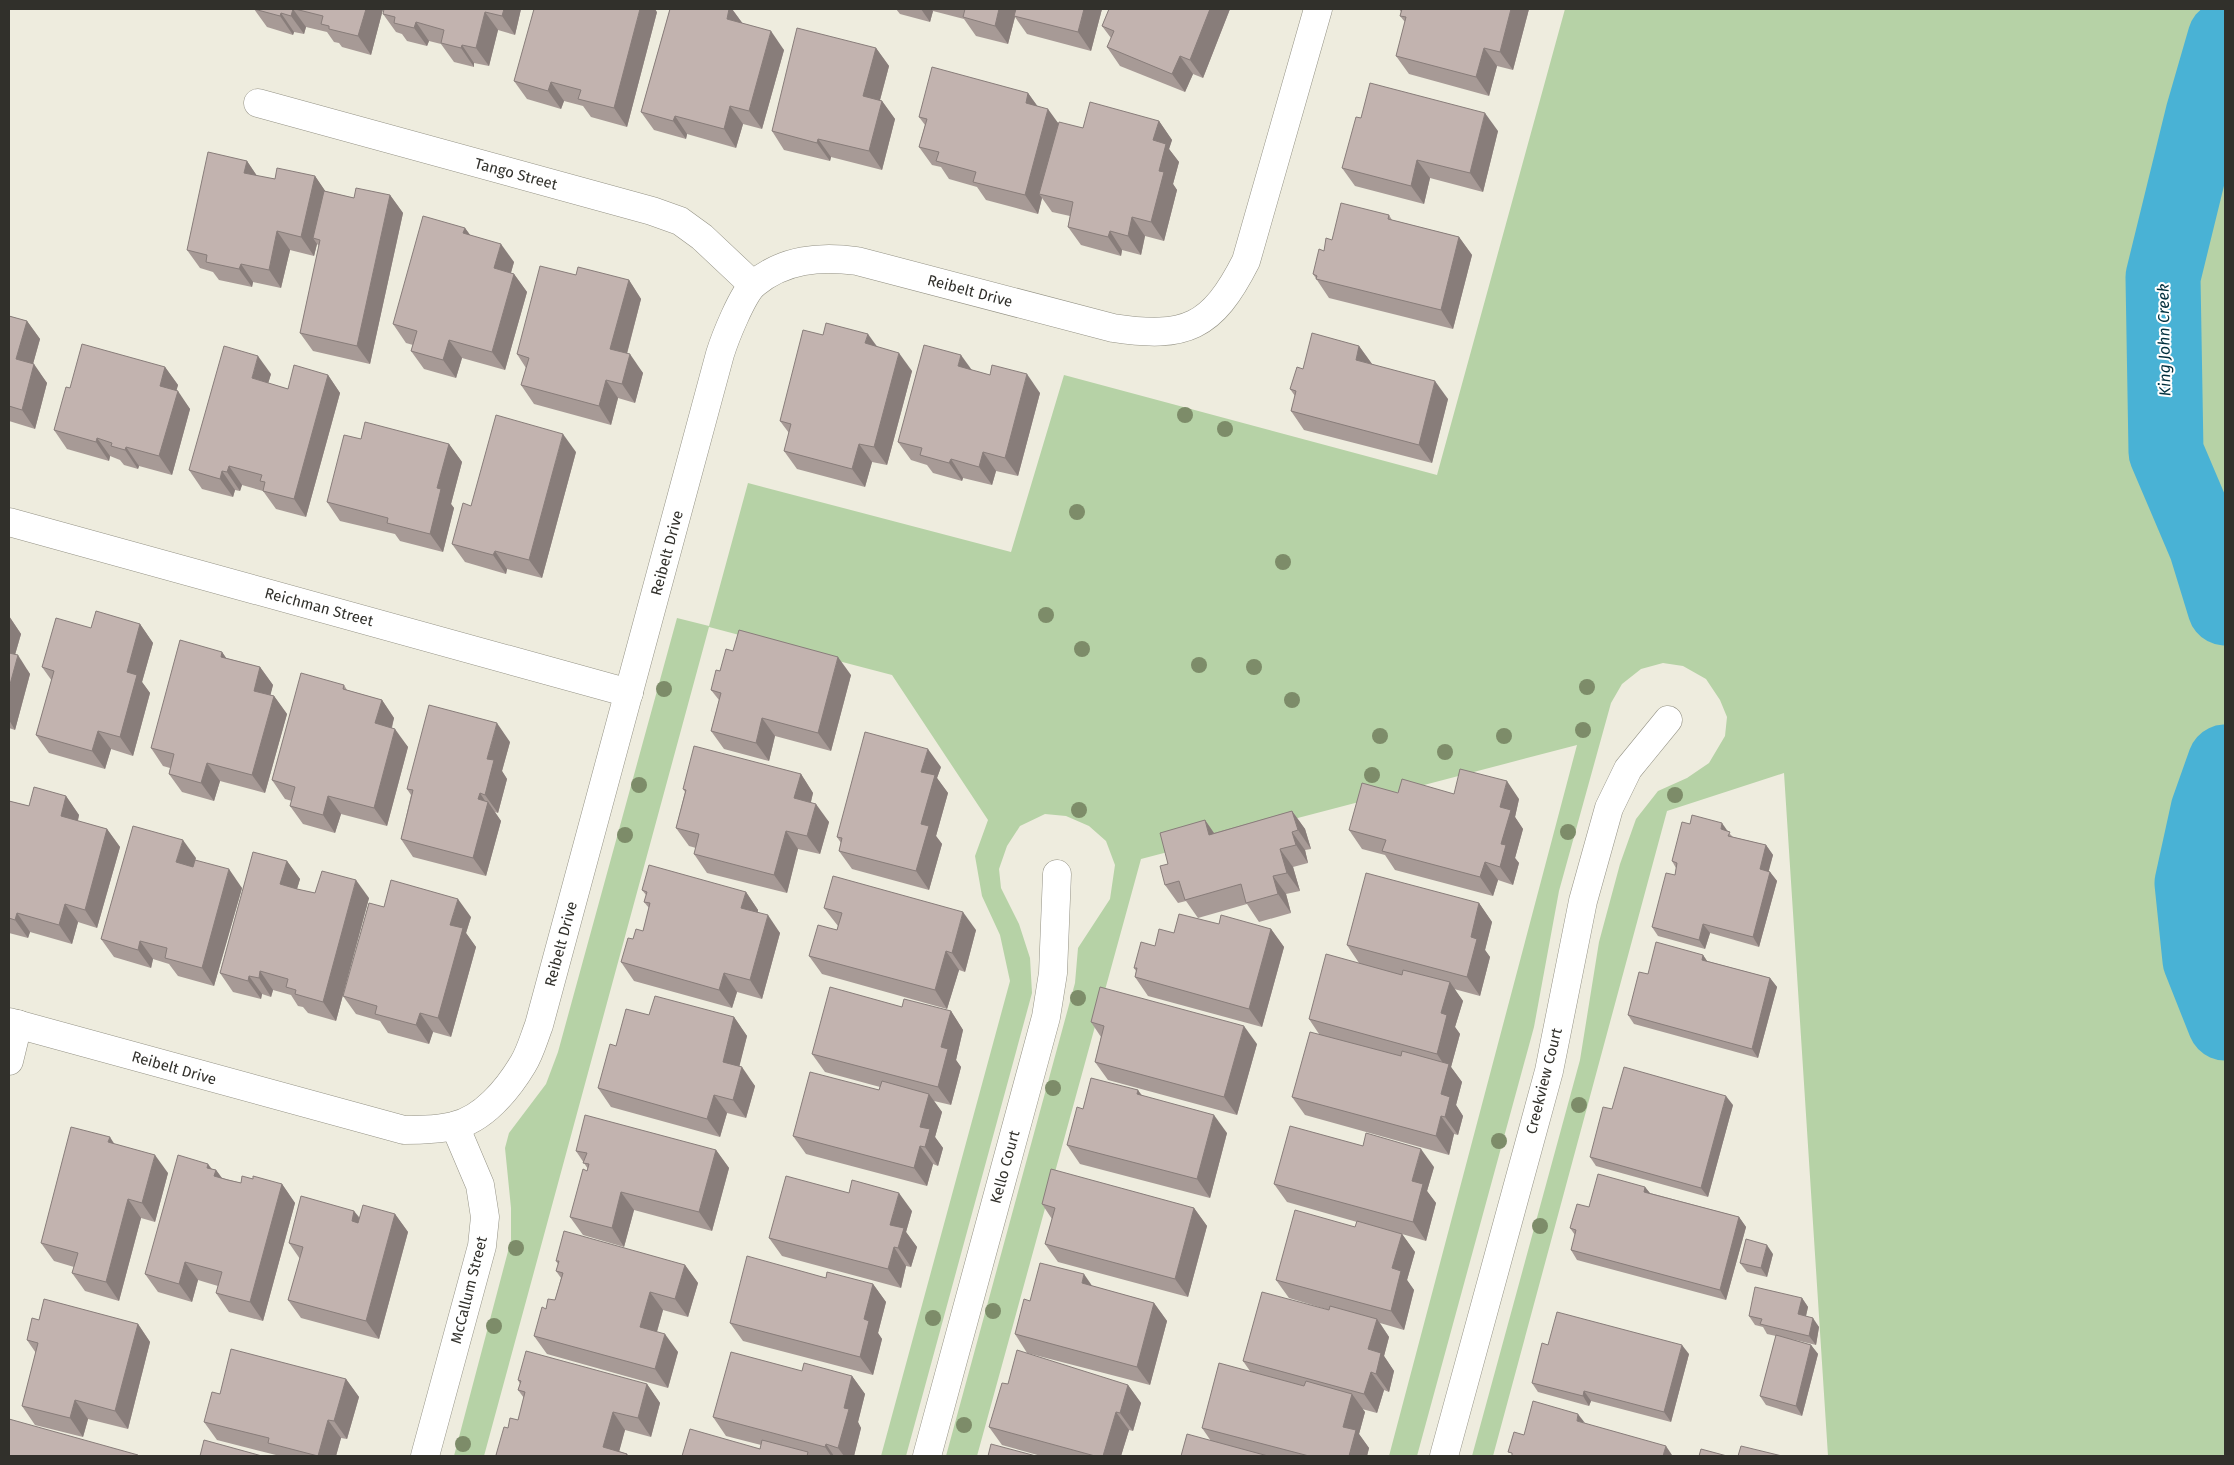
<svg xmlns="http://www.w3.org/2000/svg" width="2234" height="1465" viewBox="0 0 2234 1465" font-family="'Fira Sans',sans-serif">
<rect width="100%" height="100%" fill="#eeecde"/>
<path fill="#b6d2a6" d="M 1565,9 L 2225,9 L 2225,1456 L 1828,1456 L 1784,773 L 1667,811 L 1493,1456 L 1472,1456 L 1580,1060 L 1599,942 L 1620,864 L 1636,819 L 1658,791 L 1687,778 L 1709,763 L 1725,736 L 1727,717 L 1720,700 L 1706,679 L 1683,666 L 1663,663 L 1641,669 L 1622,684 L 1611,703 L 1559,891 L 1534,1027 L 1417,1456 L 1389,1456 L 1577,745 L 1141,859 L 977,1456 L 946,1456 L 1075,983 L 1078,948 L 1110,899 L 1115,865 L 1106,841 L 1089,826 L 1066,816 L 1045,814 L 1020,826 L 1007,846 L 999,869 L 1001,888 L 1019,924 L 1030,958 L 1032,993 L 906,1456 L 881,1456 L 1010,981 L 1000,935 L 982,896 L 975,856 L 988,820 L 892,675 L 709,627 L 484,1456 L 454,1456 L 511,1240 L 511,1208 L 505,1148 L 509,1133 L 546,1084 L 558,1052 L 677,618 L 709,626 L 748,483 L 1011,552 L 1064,375 L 1437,475 Z"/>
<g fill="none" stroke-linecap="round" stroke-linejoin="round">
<g stroke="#49b2d5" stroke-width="75">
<path d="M 2225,38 L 2203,114 L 2163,277 L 2166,452 L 2206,546 L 2225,608"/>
<path d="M 2225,762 L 2208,810 L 2192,883 L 2200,960 L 2225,1023"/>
</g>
<defs>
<g id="minor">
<path d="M 258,103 L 652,211 L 680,221 L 702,237 L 753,285"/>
<path d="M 9,522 L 629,693"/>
<path d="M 9,1022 L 404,1130 C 420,1130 437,1130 453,1126 C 483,1120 508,1089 523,1064 C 530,1053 534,1038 539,1025 L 720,354 C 725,338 742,295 754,284 C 784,259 820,256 857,261 L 1113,328 C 1186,339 1212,328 1246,261 L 1318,9"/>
<path d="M 9,1061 L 18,1024"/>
<path d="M 425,1456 L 482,1246 L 485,1217 L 480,1185 L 455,1126"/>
<path d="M 927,1456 L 1046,1017 L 1053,973 L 1057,874"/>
<path d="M 1444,1456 L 1549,1071 L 1583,901 L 1609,808 L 1628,769 L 1668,720"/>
</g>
</defs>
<use href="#minor" stroke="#949285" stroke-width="29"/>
<use href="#minor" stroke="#fff" stroke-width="28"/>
</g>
<g fill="#7d8c69">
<circle cx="1185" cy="415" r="8"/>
<circle cx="1225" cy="429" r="8"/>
<circle cx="1077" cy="512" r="8"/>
<circle cx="1283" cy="562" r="8"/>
<circle cx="1046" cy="615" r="8"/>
<circle cx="1082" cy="649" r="8"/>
<circle cx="1199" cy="665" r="8"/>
<circle cx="1254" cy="667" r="8"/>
<circle cx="1587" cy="687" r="8"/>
<circle cx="664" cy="689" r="8"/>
<circle cx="1292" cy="700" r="8"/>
<circle cx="1583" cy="730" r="8"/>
<circle cx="1380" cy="736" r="8"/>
<circle cx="1504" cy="736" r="8"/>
<circle cx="1445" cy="752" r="8"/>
<circle cx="1372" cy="775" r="8"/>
<circle cx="639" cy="785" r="8"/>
<circle cx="1675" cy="795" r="8"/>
<circle cx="1079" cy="810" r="8"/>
<circle cx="1568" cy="832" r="8"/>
<circle cx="625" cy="835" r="8"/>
<circle cx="1078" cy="998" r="8"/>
<circle cx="1053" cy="1088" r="8"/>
<circle cx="1579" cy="1105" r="8"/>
<circle cx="1499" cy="1141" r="8"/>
<circle cx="1540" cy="1226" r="8"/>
<circle cx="516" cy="1248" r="8"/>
<circle cx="993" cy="1311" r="8"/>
<circle cx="933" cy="1318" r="8"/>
<circle cx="494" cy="1326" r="8"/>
<circle cx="964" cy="1425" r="8"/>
<circle cx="463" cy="1444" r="8"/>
</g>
<g fill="#a79a96">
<path d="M 254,9 L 383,9 L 371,55 L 342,47 L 339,43 L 334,42 L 327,32 L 306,27 L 304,34 L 294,32 L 293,35 L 267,27 Z"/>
<path d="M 521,9 L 515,35 L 498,30 L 489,66 L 474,63 L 474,67 L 454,62 L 441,44 L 429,41 L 427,46 L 407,41 L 402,34 L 396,32 L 383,14 Z"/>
<path d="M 670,9 L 732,9 L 743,24 L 784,50 L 762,129 L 743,124 L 736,148 L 687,134 L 686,139 L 654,130 L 641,112 Z"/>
<path d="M 896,9 L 1102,9 L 1091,51 L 1027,34 L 1015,17 L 1008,44 L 976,36 L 964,19 L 933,11 L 930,22 L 900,14 Z"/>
<path d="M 1109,9 L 1230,9 L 1203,78 L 1193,74 L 1185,92 L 1120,66 L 1107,47 L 1111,38 L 1102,26 Z"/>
<path d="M 1399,9 L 1529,9 L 1513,70 L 1497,66 L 1489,96 L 1409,74 L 1396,56 L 1405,22 L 1400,16 L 1401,12 Z"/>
<path d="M 657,12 L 627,127 L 591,117 L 583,106 L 564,101 L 561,109 L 527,99 L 514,81 Z"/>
<path d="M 876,48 L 889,66 L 880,100 L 882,101 L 895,119 L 882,170 L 831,157 L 830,161 L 784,150 L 772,131 Z"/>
<path d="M 1028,93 L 1037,106 L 1058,123 L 1083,128 L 1159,121 L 1172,140 L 1169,149 L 1179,162 L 1173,184 L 1177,190 L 1164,241 L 1145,236 L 1141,255 L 1122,250 L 1121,256 L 1081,245 L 1068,227 L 1070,216 L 1052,212 L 1042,198 L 1038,214 L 986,200 L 977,187 L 949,179 L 941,167 L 932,165 L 919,147 L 925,125 L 919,117 Z"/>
<path d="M 1361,118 L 1498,131 L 1483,192 L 1430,178 L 1424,204 L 1355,186 L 1342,168 Z"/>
<path d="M 247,161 L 257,176 L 275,179 L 315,176 L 325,191 L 354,198 L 390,195 L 403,213 L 370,364 L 313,351 L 300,333 L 319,246 L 317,244 L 314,256 L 290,250 L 281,288 L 253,282 L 252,287 L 219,280 L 213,272 L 200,268 L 187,250 Z"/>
<path d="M 1389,215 L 1392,220 L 1459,237 L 1472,255 L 1453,329 L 1329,298 L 1313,274 L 1324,251 L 1332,240 Z"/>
<path d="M 465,228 L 470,235 L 514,262 L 511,273 L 514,274 L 527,292 L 505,370 L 462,358 L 456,378 L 424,369 L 411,351 L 413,345 L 406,343 L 393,324 Z"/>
<path d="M 576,275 L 629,280 L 641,299 L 627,354 L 643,373 L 635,403 L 618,398 L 611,425 L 534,404 L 521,385 L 526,368 L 517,354 Z"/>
<path d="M 9,316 L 27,321 L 40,339 L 33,364 L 47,383 L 35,429 L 9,421 Z"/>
<path d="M 823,335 L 877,347 L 912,371 L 887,465 L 872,462 L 865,487 L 797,469 L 784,451 L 789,433 L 780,421 Z"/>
<path d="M 1359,346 L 1372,364 L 1448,399 L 1432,463 L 1304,430 L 1291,411 L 1295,396 L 1290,389 L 1303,369 Z"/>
<path d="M 165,367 L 178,385 L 176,390 L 190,409 L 172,475 L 139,466 L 138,469 L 124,465 L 120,460 L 110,456 L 109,461 L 67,449 L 54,430 L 70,388 Z"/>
<path d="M 971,370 L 1040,393 L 1018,476 L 996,471 L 992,485 L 963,478 L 962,481 L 933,473 L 927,465 L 911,460 L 898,442 Z"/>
<path d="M 271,374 L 268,383 L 288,389 L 328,375 L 340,393 L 306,517 L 276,509 L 263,491 L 242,485 L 240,491 L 235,490 L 233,497 L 202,489 L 189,470 Z"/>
<path d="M 361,439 L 449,444 L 462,462 L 451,504 L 454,508 L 443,552 L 400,541 L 395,534 L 340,521 L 327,502 Z"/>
<path d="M 576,452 L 542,578 L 507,569 L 506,574 L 465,562 L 452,544 L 471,506 Z"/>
<path d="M 9,616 L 21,634 L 15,655 L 30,674 L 15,730 L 9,728 Z"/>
<path d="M 140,624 L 153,643 L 142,682 L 150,693 L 133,756 L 111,749 L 105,769 L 49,753 L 36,735 L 52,681 L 42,667 L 91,628 Z"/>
<path d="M 733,651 L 851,675 L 831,751 L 775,736 L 769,761 L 724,749 L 711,731 L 719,700 L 711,690 L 720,671 Z"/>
<path d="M 222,652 L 226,658 L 260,667 L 273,685 L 270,695 L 274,696 L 287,714 L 265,793 L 220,781 L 214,801 L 182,792 L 169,774 L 170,768 L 163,766 L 151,748 Z"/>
<path d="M 344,685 L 347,690 L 382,700 L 394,718 L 392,728 L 408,747 L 387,826 L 341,814 L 335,833 L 303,824 L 290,806 L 292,801 L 285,799 L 272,780 Z"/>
<path d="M 510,742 L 502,771 L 507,779 L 498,813 L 495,812 L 501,821 L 486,876 L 413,857 L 401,839 L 411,795 L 407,789 Z"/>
<path d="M 941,767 L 937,778 L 948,793 L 936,836 L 942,844 L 929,890 L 852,869 L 839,851 L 841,843 L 837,837 Z"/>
<path d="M 801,774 L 813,793 L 811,802 L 829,822 L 820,854 L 798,849 L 787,893 L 707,873 L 694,854 L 696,848 L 689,846 L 676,828 L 685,792 L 683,789 Z"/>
<path d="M 1398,793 L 1454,794 L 1519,799 L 1515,817 L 1523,829 L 1515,858 L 1519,863 L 1513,885 L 1498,880 L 1493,896 L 1395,870 L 1385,855 L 1362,849 L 1349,830 Z"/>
<path d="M 66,796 L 79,815 L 78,821 L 107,829 L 120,847 L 97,928 L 78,922 L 72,944 L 30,932 L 28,938 L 9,933 L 9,801 L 29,806 Z"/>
<path d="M 1292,811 L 1305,829 L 1311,849 L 1305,850 L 1308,863 L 1293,867 L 1300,891 L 1286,894 L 1291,913 L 1259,922 L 1247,904 L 1198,918 L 1186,901 L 1178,903 L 1165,885 L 1168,864 L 1205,820 L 1214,833 Z"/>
<path d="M 1728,832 L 1733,837 L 1766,845 L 1773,855 L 1768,871 L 1770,872 L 1777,881 L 1759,947 L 1710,933 L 1705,949 L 1658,936 L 1652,927 L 1675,875 L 1676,868 L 1672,861 Z"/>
<path d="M 196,858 L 195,860 L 242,888 L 214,986 L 178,976 L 169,964 L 153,959 L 151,968 L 114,957 L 101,939 Z"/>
<path d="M 287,861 L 300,879 L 297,889 L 315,893 L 369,898 L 336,1021 L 308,1013 L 303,1007 L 298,1006 L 291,995 L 273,990 L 271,997 L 262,994 L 261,999 L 233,992 L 220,973 Z"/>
<path d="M 642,890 L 746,892 L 758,910 L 758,912 L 780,933 L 762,999 L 737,992 L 732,1008 L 634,981 L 621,962 L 633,939 L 643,931 L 649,908 L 644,902 L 646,895 Z"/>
<path d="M 1479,903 L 1492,922 L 1485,950 L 1490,957 L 1480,996 L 1454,989 L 1463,1001 L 1455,1027 L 1460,1034 L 1451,1067 L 1462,1082 L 1456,1105 L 1463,1116 L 1458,1135 L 1454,1134 L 1449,1155 L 1305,1115 L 1292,1097 L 1319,1034 L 1309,1019 L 1359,963 L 1347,945 Z"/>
<path d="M 384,907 L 471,917 L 466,933 L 476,947 L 451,1037 L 433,1032 L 429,1044 L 388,1033 L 380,1021 L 356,1014 L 343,996 Z"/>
<path d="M 824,908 L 976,930 L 965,972 L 959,970 L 947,1009 L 822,974 L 809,956 L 837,930 L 838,926 Z"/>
<path d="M 1219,924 L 1271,929 L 1284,947 L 1262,1027 L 1148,996 L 1135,977 L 1136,971 L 1134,968 L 1155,946 L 1174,933 Z"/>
<path d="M 1703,955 L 1707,961 L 1770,978 L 1777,987 L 1758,1058 L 1634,1024 L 1628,1015 L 1648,974 Z"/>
<path d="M 902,1007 L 951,1011 L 963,1030 L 956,1060 L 961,1067 L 951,1105 L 934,1101 L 942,1112 L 935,1137 L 943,1148 L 938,1166 L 933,1164 L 927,1186 L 806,1154 L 793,1136 L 879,1090 L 880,1087 L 825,1072 L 812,1054 Z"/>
<path d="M 649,1015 L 734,1017 L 747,1036 L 739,1066 L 755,1086 L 746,1118 L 727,1113 L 720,1137 L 611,1107 L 598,1088 L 616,1046 Z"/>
<path d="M 1091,1022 L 1257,1044 L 1237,1115 L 1108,1080 L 1095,1062 L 1101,1037 Z"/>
<path d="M 1733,1105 L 1708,1197 L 1596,1166 L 1590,1157 Z"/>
<path d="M 1083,1109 L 1227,1133 L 1210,1198 L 1080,1164 L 1067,1145 Z"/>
<path d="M 114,1144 L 168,1173 L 155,1222 L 141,1218 L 119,1301 L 85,1291 L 72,1273 L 74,1267 L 54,1261 L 41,1243 Z"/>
<path d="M 716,1150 L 729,1168 L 712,1231 L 634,1210 L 624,1247 L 583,1235 L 570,1217 L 588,1169 L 576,1151 Z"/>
<path d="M 1434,1167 L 1427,1191 L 1436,1203 L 1426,1241 L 1402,1234 L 1415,1252 L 1407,1280 L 1414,1290 L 1404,1330 L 1380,1323 L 1389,1337 L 1384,1356 L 1394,1371 L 1389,1392 L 1384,1390 L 1377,1413 L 1362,1409 L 1365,1412 L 1359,1434 L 1369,1448 L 1367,1456 L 1181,1456 L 1211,1441 L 1202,1428 L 1250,1371 L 1243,1361 L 1329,1310 L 1289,1298 L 1276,1280 L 1355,1227 L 1357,1222 L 1287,1202 L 1274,1184 Z"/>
<path d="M 212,1169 L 216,1170 L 222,1178 L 241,1183 L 253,1179 L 282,1184 L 295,1203 L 263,1321 L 229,1312 L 216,1293 L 218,1286 L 198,1280 L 192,1302 L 158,1292 L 145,1274 Z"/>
<path d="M 1645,1187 L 1650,1193 L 1739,1217 L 1746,1227 L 1726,1300 L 1577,1260 L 1571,1250 L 1575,1235 L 1570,1228 L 1589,1207 Z"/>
<path d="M 1042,1204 L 1194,1208 L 1207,1226 L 1188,1297 L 1058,1262 L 1045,1244 L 1052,1219 Z"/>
<path d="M 354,1211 L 360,1218 L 395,1214 L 408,1232 L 379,1339 L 301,1318 L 288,1300 L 300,1259 L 289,1243 Z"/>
<path d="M 912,1211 L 906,1232 L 917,1247 L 911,1267 L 906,1266 L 901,1288 L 782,1256 L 769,1238 Z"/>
<path d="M 1773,1254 L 1767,1277 L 1747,1272 L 1740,1263 Z"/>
<path d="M 556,1261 L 685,1265 L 698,1283 L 688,1317 L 663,1310 L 657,1332 L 678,1352 L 668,1388 L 547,1354 L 534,1336 L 546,1309 L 555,1300 L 561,1278 L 556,1271 L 558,1264 Z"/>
<path d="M 826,1278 L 873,1284 L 886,1302 L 878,1333 L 882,1339 L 873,1375 L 743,1341 L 730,1323 Z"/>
<path d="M 1092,1286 L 1154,1303 L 1167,1321 L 1150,1385 L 1027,1353 L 1015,1334 L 1030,1301 Z"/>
<path d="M 1802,1298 L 1808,1307 L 1806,1316 L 1819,1327 L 1816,1345 L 1791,1339 L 1811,1345 L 1818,1354 L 1802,1416 L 1766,1405 L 1760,1396 L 1776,1336 L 1767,1334 L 1763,1327 L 1755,1325 L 1749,1316 Z"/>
<path d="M 39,1320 L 138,1324 L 150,1342 L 128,1429 L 88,1419 L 83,1437 L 35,1425 L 22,1406 L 36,1353 L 27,1340 Z"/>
<path d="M 1548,1345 L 1689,1354 L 1671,1422 L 1591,1401 L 1589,1406 L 1538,1392 L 1532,1383 Z"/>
<path d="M 802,1371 L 852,1376 L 865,1394 L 858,1422 L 861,1428 L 854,1456 L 682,1456 L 760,1449 L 761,1445 L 726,1436 L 713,1417 Z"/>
<path d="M 346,1379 L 359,1397 L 347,1439 L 341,1438 L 336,1456 L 277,1456 L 276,1455 L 217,1440 L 204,1422 L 220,1394 Z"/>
<path d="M 518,1380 L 647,1384 L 660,1403 L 651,1437 L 625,1430 L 619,1451 L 627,1454 L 629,1456 L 497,1456 L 496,1455 L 508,1428 L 518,1420 L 524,1398 L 518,1390 L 520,1384 Z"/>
<path d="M 1008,1384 L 1128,1385 L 1141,1403 L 1133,1431 L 1129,1430 L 1121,1456 L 1041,1456 L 1002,1445 L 989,1427 Z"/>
</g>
<g fill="#887d7a">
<path d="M 293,9 L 306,27 L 304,34 L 291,16 Z"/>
<path d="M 366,9 L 383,9 L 371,55 L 358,36 Z"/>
<path d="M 504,9 L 521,9 L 515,35 L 502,16 Z"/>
<path d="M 640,9 L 655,9 L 657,12 L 627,127 L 614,108 Z"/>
<path d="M 729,9 L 732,9 L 743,24 L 727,19 Z"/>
<path d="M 921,9 L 931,9 L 933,11 L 930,22 Z"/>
<path d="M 999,9 L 1017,9 L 1008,44 L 995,26 Z"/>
<path d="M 1084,9 L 1102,9 L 1091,51 L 1078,32 Z"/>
<path d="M 1210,9 L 1230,9 L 1203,78 L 1190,60 Z"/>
<path d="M 1511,9 L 1529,9 L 1513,70 L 1500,52 Z"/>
<path d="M 485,12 L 498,30 L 489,66 L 476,48 Z"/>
<path d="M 281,13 L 294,32 L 293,35 L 280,16 Z"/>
<path d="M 416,22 L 429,41 L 427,46 L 414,28 Z"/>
<path d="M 771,31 L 784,50 L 762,129 L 749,111 Z"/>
<path d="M 462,45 L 474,63 L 474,67 L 461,48 Z"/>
<path d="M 876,48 L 889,66 L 876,115 L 863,96 Z"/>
<path d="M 1484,48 L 1497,66 L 1489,96 L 1476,77 Z"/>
<path d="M 1180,56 L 1193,74 L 1185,92 L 1172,74 Z"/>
<path d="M 551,82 L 564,101 L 561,109 L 548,91 Z"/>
<path d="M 1028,93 L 1041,111 L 1026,103 Z"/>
<path d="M 882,101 L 895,119 L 882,170 L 869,151 Z"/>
<path d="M 730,106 L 743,124 L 736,148 L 724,129 Z"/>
<path d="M 1048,109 L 1061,127 L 1039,194 L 1042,198 L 1038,214 L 1025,195 Z"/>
<path d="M 1485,113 L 1498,131 L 1483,192 L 1470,173 Z"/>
<path d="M 675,116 L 687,134 L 686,139 L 673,121 Z"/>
<path d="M 1159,121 L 1172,140 L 1169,149 L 1179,162 L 1173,184 L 1177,190 L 1164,241 L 1151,222 L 1159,171 L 1153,140 Z"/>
<path d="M 818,139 L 831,157 L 830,161 L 817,143 Z"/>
<path d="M 1417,160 L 1430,178 L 1424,204 L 1411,186 Z"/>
<path d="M 247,161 L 259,179 L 244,173 Z"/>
<path d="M 315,176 L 328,195 L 313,238 L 317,244 L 314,256 L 301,237 Z"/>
<path d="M 390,195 L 403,213 L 370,364 L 357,346 Z"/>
<path d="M 1132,217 L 1145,236 L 1141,255 L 1128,236 Z"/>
<path d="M 465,228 L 478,246 L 463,233 Z"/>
<path d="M 277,231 L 290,250 L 281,288 L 269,270 Z"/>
<path d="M 1110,231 L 1122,250 L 1121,256 L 1108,237 Z"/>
<path d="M 1459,237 L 1472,255 L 1453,329 L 1441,310 Z"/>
<path d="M 501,244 L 514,262 L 507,286 L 494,268 Z"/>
<path d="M 241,264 L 253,282 L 252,287 L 239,269 Z"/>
<path d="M 514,274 L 527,292 L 505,370 L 492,352 Z"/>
<path d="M 629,280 L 641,299 L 623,368 L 610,349 Z"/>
<path d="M 27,321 L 40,339 L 29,378 L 16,359 Z"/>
<path d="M 868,334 L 881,352 L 865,343 Z"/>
<path d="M 449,340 L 462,358 L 456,378 L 443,360 Z"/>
<path d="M 1359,346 L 1372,364 L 1356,360 Z"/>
<path d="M 899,353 L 912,371 L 887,465 L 874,447 Z"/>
<path d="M 630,354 L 643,373 L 635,403 L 622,384 Z"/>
<path d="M 961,355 L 974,373 L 958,366 Z"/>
<path d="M 258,356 L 271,374 L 264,397 L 252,378 Z"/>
<path d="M 34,364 L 47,383 L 35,429 L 22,410 Z"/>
<path d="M 165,367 L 178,385 L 173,404 L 160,386 Z"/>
<path d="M 1027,374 L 1040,393 L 1018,476 L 1005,458 Z"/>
<path d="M 328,375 L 340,393 L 306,517 L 294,499 Z"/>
<path d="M 606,380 L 618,398 L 611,425 L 599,406 Z"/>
<path d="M 1435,381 L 1448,399 L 1432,463 L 1419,445 Z"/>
<path d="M 178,391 L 190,409 L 172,475 L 159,456 Z"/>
<path d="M 563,434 L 576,452 L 542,578 L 529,560 Z"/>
<path d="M 97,438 L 110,456 L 109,461 L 96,442 Z"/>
<path d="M 449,444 L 462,462 L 451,504 L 454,508 L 443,552 L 430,534 L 437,488 Z"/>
<path d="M 859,444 L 872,462 L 865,487 L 852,469 Z"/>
<path d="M 126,447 L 139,466 L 138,469 L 125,450 Z"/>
<path d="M 983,452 L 996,471 L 992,485 L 979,467 Z"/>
<path d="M 951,459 L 963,478 L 962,481 L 949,463 Z"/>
<path d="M 229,466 L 242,485 L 240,491 L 227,472 Z"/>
<path d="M 222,471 L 235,490 L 233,497 L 220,479 Z"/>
<path d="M 495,551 L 507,569 L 506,574 L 493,555 Z"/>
<path d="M 9,616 L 21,634 L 11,668 L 9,665 Z"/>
<path d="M 140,624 L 153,643 L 142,682 L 150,693 L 133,756 L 120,737 L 127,672 Z"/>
<path d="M 222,652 L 235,671 L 221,657 Z"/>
<path d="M 18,655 L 30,674 L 15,730 L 9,720 L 9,688 Z"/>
<path d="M 838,657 L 851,675 L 831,751 L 818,733 Z"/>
<path d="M 260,667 L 273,685 L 267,709 L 254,691 Z"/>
<path d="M 274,696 L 287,714 L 265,793 L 252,775 Z"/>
<path d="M 382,700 L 394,718 L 388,741 L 375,723 Z"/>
<path d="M 762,718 L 775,736 L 769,761 L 756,743 Z"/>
<path d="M 497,723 L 510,742 L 502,771 L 507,779 L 498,813 L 485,795 L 487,759 Z"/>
<path d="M 395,729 L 408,747 L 387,826 L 374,808 Z"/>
<path d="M 98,731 L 111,749 L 105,769 L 92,751 Z"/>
<path d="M 928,749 L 941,767 L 937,778 L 948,793 L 936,836 L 942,844 L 929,890 L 916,871 L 921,824 L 921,772 Z"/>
<path d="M 207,763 L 220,781 L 214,801 L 201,783 Z"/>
<path d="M 801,774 L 813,793 L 807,817 L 794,798 Z"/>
<path d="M 1507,781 L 1519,799 L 1515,817 L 1523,829 L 1515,858 L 1519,863 L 1513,885 L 1500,867 L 1501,844 L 1500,807 Z"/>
<path d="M 480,793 L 487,804 L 488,802 L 501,821 L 486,876 L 473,858 L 478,799 Z"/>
<path d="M 66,796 L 79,815 L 74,835 L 61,816 Z"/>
<path d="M 328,796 L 341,814 L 335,833 L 323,815 Z"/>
<path d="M 816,804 L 829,822 L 820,854 L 807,836 Z"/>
<path d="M 1292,811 L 1305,829 L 1311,849 L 1298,830 Z"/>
<path d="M 1205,820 L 1218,839 L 1209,835 Z"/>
<path d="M 1722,823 L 1729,833 L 1721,829 Z"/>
<path d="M 107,829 L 120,847 L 97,928 L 85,910 Z"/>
<path d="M 786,831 L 798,849 L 787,893 L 774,875 Z"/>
<path d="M 1292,832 L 1305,850 L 1308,863 L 1296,845 Z"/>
<path d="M 183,840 L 196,858 L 189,881 L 176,862 Z"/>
<path d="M 1766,845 L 1773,855 L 1767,878 L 1760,869 Z"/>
<path d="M 1280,849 L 1293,867 L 1300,891 L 1287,873 Z"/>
<path d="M 287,861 L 300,879 L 293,902 L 280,884 Z"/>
<path d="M 1485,862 L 1498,880 L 1493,896 L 1480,877 Z"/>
<path d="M 229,869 L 242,888 L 214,986 L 202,968 Z"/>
<path d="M 1770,872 L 1777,881 L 1759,947 L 1753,937 Z"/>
<path d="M 1273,876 L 1286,894 L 1291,913 L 1278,894 Z"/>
<path d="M 356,880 L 369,898 L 336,1021 L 323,1002 Z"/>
<path d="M 746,892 L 758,910 L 754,926 L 741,908 Z"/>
<path d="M 458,899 L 471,917 L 466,933 L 476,947 L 451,1037 L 438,1018 L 450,925 Z"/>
<path d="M 1479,903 L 1492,922 L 1485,950 L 1490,957 L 1480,996 L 1467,977 L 1471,937 Z"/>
<path d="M 65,904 L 78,922 L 72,944 L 59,925 Z"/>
<path d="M 963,912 L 976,930 L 965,972 L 952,953 Z"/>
<path d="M 17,913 L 30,932 L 28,938 L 15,920 Z"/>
<path d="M 768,915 L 780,933 L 762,999 L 750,980 Z"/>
<path d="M 1703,924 L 1710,933 L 1705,949 L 1699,940 Z"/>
<path d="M 1271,929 L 1284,947 L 1262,1027 L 1249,1009 Z"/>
<path d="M 140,941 L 153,959 L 151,968 L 138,950 Z"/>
<path d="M 946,951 L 959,970 L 947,1009 L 935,990 Z"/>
<path d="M 1703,955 L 1709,964 L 1702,960 Z"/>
<path d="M 260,971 L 273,990 L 271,997 L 259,978 Z"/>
<path d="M 724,973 L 737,992 L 732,1008 L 719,990 Z"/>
<path d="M 249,976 L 262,994 L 261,999 L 248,981 Z"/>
<path d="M 1770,978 L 1777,987 L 1758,1058 L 1752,1049 Z"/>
<path d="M 1450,982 L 1463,1001 L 1455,1027 L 1460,1034 L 1451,1067 L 1462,1082 L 1456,1105 L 1463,1116 L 1458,1135 L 1445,1117 L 1441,1094 L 1447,1069 L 1437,1054 L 1441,1013 Z"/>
<path d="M 951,1011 L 963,1030 L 956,1060 L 961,1067 L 951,1105 L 938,1087 L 941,1047 Z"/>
<path d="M 420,1013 L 433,1032 L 429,1044 L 416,1025 Z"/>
<path d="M 734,1017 L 747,1036 L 736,1080 L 723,1062 Z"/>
<path d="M 1244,1026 L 1257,1044 L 1237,1115 L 1224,1097 Z"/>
<path d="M 742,1067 L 755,1086 L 746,1118 L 733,1100 Z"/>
<path d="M 1138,1090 L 1151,1108 L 1137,1094 Z"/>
<path d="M 929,1094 L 942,1112 L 935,1137 L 943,1148 L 938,1166 L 925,1147 L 920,1127 Z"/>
<path d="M 714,1095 L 727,1113 L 720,1137 L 707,1119 Z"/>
<path d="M 1726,1096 L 1733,1105 L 1708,1197 L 1701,1188 Z"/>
<path d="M 1214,1115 L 1227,1133 L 1210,1198 L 1197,1179 Z"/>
<path d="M 1441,1116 L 1454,1134 L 1449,1155 L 1436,1136 Z"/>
<path d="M 110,1137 L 122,1156 L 108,1142 Z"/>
<path d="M 920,1146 L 933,1164 L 927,1186 L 914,1168 Z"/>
<path d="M 1421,1149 L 1434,1167 L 1427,1191 L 1436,1203 L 1426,1241 L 1413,1222 L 1412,1181 Z"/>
<path d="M 716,1150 L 729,1168 L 712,1231 L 699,1212 Z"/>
<path d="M 155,1155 L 168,1173 L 155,1222 L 142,1203 Z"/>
<path d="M 208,1164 L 215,1173 L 216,1170 L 229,1188 L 227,1194 L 207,1168 Z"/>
<path d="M 282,1184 L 295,1203 L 263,1321 L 250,1302 Z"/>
<path d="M 1645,1187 L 1652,1196 L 1644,1192 Z"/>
<path d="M 621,1192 L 634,1210 L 624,1247 L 612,1228 Z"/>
<path d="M 899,1193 L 912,1211 L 906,1232 L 917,1247 L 911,1267 L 898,1248 L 890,1225 Z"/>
<path d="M 128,1199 L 141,1218 L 119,1301 L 106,1282 Z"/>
<path d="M 1194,1208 L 1207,1226 L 1188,1297 L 1175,1279 Z"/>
<path d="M 354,1211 L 367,1229 L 352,1221 Z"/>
<path d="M 395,1214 L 408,1232 L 379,1339 L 366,1321 Z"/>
<path d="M 1739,1217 L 1746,1227 L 1726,1300 L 1720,1290 Z"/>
<path d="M 1402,1234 L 1415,1252 L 1407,1280 L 1414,1290 L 1404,1330 L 1391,1311 L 1392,1268 Z"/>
<path d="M 1767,1245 L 1773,1254 L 1767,1277 L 1761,1268 Z"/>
<path d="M 894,1247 L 906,1266 L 901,1288 L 888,1269 Z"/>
<path d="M 185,1262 L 198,1280 L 192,1302 L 179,1284 Z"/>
<path d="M 685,1265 L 698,1283 L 688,1317 L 675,1299 Z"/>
<path d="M 1084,1274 L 1097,1293 L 1082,1283 Z"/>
<path d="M 873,1284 L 886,1302 L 878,1333 L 882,1339 L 873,1375 L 860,1357 L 864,1319 Z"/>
<path d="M 650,1292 L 663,1310 L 653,1345 L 640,1327 Z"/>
<path d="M 1802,1298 L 1808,1307 L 1804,1324 L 1798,1314 Z"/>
<path d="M 1154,1303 L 1167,1321 L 1150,1385 L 1137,1367 Z"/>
<path d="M 1813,1318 L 1819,1327 L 1816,1345 L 1809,1336 Z"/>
<path d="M 1377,1319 L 1389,1337 L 1384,1356 L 1394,1371 L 1389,1392 L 1376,1374 L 1368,1349 Z"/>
<path d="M 138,1324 L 150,1342 L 128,1429 L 115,1411 Z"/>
<path d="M 665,1334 L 678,1352 L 668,1388 L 655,1369 Z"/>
<path d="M 1682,1345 L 1689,1354 L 1671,1422 L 1664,1412 Z"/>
<path d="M 1811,1345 L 1818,1354 L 1802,1416 L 1796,1406 Z"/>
<path d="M 1371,1372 L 1384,1390 L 1377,1413 L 1364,1394 Z"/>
<path d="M 852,1376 L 865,1394 L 858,1422 L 861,1428 L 854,1456 L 844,1456 L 838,1448 L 844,1408 Z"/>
<path d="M 346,1379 L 359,1397 L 347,1439 L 334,1421 Z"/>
<path d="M 647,1384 L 660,1403 L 651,1437 L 638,1418 Z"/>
<path d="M 1128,1385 L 1141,1403 L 1133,1431 L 1120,1413 Z"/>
<path d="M 1584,1391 L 1591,1401 L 1589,1406 L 1583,1396 Z"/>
<path d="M 1352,1394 L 1365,1412 L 1359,1434 L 1369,1448 L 1367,1456 L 1349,1456 L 1343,1427 Z"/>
<path d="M 75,1400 L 88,1419 L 83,1437 L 70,1418 Z"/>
<path d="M 613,1412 L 625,1430 L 618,1456 L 603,1447 Z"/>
<path d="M 1116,1412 L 1129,1430 L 1121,1456 L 1103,1456 Z"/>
<path d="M 1578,1414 L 1585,1423 L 1577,1421 Z"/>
<path d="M 328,1420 L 341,1438 L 336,1456 L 318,1456 Z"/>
<path d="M 826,1444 L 834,1456 L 831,1456 L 825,1447 Z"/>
<path d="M 1666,1446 L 1672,1455 L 1672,1456 L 1663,1456 Z"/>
</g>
<g fill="#c2b3af" stroke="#887d7a">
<path d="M 254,9 L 293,9 L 291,16 L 281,13 L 280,16 Z"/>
<path d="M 295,9 L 366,9 L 358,36 L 329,29 L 329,26 L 321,24 L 323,16 Z"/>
<path d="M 384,9 L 504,9 L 502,16 L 485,12 L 476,48 L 462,45 L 461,48 L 441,43 L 444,30 L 416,22 L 414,28 L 394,23 L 395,17 L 383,14 Z"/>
<path d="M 534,9 L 640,9 L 614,108 L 578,99 L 581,90 L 551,82 L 548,91 L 514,81 Z"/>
<path d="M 670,9 L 729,9 L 727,19 L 771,31 L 749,111 L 730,106 L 724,129 L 675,116 L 673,121 L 641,112 Z"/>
<path d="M 965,9 L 999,9 L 995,26 L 963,17 Z"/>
<path d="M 1016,9 L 1084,9 L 1078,32 L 1014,16 Z"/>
<path d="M 1109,9 L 1210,9 L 1190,60 L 1180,56 L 1172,74 L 1107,47 L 1114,31 L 1102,26 Z"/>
<path d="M 1402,9 L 1511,9 L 1500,52 L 1484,48 L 1476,77 L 1396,56 L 1406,17 L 1400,16 Z"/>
<path d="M 797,28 L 876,48 L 863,96 L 882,101 L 869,151 L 818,139 L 817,143 L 772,131 Z"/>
<path d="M 932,67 L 1028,93 L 1026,103 L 1048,109 L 1025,195 L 973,182 L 976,172 L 936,161 L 939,152 L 919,147 L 927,119 L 919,117 Z"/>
<path d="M 1370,83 L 1485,113 L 1470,173 L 1417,160 L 1411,186 L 1342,168 L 1356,117 L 1361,118 Z"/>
<path d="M 1090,102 L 1159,121 L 1153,140 L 1166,144 L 1159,171 L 1164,172 L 1151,222 L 1132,217 L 1128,236 L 1110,231 L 1108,237 L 1068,227 L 1073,202 L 1039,194 L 1059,122 L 1083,128 Z"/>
<path d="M 208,152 L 247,161 L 244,173 L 275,179 L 277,168 L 315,176 L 301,237 L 277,231 L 269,270 L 241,264 L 239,269 L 206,262 L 207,255 L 187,250 Z"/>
<path d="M 356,188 L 390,195 L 357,346 L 300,333 L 320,240 L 313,238 L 324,191 L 354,198 Z"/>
<path d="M 1341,203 L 1389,215 L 1388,219 L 1459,237 L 1441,310 L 1316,279 L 1317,276 L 1313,274 L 1319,249 L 1324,251 L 1326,238 L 1332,240 Z"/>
<path d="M 423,216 L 465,228 L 463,233 L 501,244 L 494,268 L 514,274 L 492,352 L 449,340 L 443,360 L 411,351 L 417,331 L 393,324 Z"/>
<path d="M 540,266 L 576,275 L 578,267 L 629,280 L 610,349 L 630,354 L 622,384 L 606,380 L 599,406 L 521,385 L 529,358 L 517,354 Z"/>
<path d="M 9,316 L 27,321 L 16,359 L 34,364 L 22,410 L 9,406 Z"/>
<path d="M 826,323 L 868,334 L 865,343 L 899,353 L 874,447 L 859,444 L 852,469 L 784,451 L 791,424 L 780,421 L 803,330 L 823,335 Z"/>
<path d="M 1312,333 L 1359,346 L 1356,360 L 1435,381 L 1419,445 L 1291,411 L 1296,391 L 1290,389 L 1297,367 L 1303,369 Z"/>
<path d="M 82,344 L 165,367 L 160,386 L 178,391 L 159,456 L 126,447 L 125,450 L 111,446 L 112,443 L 97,438 L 96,442 L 54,430 L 66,387 L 70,388 Z"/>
<path d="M 924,345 L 961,355 L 958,366 L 990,375 L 992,365 L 1027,374 L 1005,458 L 983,452 L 979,467 L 951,459 L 949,463 L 920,455 L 922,448 L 898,442 Z"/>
<path d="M 224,346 L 258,356 L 252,378 L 288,389 L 294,365 L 328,375 L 294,499 L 263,491 L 265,482 L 260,481 L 262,475 L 229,466 L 227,472 L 222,471 L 220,479 L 189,470 Z"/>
<path d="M 496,415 L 563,434 L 529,560 L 495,551 L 493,555 L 452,544 L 463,503 L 471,506 Z"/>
<path d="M 365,422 L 449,444 L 437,488 L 441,489 L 430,534 L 387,523 L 388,518 L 327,502 L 344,435 L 361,439 Z"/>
<path d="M 96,611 L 140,624 L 127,672 L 137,675 L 120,737 L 98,731 L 92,751 L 36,735 L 54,671 L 42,667 L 56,618 L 91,628 Z"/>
<path d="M 739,630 L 838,657 L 818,733 L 762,718 L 756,743 L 711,731 L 721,693 L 711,690 L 716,670 L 720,671 L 726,649 L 733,651 Z"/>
<path d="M 180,640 L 222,652 L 221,657 L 260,667 L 254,691 L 274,696 L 252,775 L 207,763 L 201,783 L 169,774 L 174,754 L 151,748 Z"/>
<path d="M 9,653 L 18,655 L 9,688 Z"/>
<path d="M 301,673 L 344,685 L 343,689 L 382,700 L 375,723 L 395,729 L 374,808 L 328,796 L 323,815 L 290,806 L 295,787 L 272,780 Z"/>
<path d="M 429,705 L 497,723 L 487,759 L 494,760 L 485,795 L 480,793 L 478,799 L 488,802 L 473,858 L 401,839 L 413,790 L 407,789 Z"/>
<path d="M 865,732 L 928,749 L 921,772 L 935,775 L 921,824 L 929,826 L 916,871 L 839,851 L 842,838 L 837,837 Z"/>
<path d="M 694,746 L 801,774 L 794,798 L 816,804 L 807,836 L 786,831 L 774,875 L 694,854 L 699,834 L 676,828 L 686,790 L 683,789 Z"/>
<path d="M 1460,769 L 1507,781 L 1500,807 L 1511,810 L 1501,844 L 1506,845 L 1500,867 L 1485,862 L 1480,877 L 1382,851 L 1386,840 L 1349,830 L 1362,783 L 1398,793 L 1402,779 L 1454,794 Z"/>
<path d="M 34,787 L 66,796 L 61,816 L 107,829 L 85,910 L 65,904 L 59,925 L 17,913 L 15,920 L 9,918 L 9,801 L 29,806 Z"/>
<path d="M 1292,811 L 1298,830 L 1292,832 L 1296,845 L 1280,849 L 1287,873 L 1273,876 L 1278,894 L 1246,903 L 1241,884 L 1185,900 L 1179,881 L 1165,885 L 1160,866 L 1168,864 L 1160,833 L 1205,820 L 1209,835 Z"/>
<path d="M 1692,815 L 1722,823 L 1721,829 L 1730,832 L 1728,836 L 1766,845 L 1760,869 L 1770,872 L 1753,937 L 1703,924 L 1699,940 L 1652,927 L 1666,873 L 1675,875 L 1677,863 L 1672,861 L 1682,822 L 1690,824 Z"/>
<path d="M 133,826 L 183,840 L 176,862 L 193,867 L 195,860 L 229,869 L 202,968 L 165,958 L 167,948 L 140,941 L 138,950 L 101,939 Z"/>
<path d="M 253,852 L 287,861 L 280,884 L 297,889 L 315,893 L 322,871 L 356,880 L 323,1002 L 295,994 L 296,990 L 286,987 L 288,979 L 260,971 L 259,978 L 249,976 L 248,981 L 220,973 Z"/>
<path d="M 649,865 L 746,892 L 741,908 L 768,915 L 750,980 L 724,973 L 719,990 L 621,962 L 628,938 L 633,939 L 636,929 L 643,931 L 650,903 L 644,902 L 647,892 L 642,890 Z"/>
<path d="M 1366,873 L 1479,903 L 1471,937 L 1477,939 L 1467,977 L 1347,945 Z"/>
<path d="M 833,876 L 963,912 L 952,953 L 946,951 L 935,990 L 809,956 L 818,925 L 837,930 L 842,913 L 824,908 Z"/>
<path d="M 391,880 L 458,899 L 450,925 L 463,928 L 438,1018 L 420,1013 L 416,1025 L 375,1014 L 377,1006 L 343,996 L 369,903 L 384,907 Z"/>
<path d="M 1179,914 L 1219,924 L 1221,915 L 1271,929 L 1249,1009 L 1135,977 L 1137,968 L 1134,968 L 1141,942 L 1155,946 L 1159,929 L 1174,933 Z"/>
<path d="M 1656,942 L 1703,955 L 1702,960 L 1770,978 L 1752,1049 L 1628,1015 L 1639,972 L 1648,974 Z"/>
<path d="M 1326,954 L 1402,975 L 1403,970 L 1450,982 L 1441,1013 L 1447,1015 L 1437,1054 L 1309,1019 Z"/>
<path d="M 830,987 L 902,1007 L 904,999 L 951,1011 L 941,1047 L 948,1049 L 938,1087 L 812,1054 Z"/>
<path d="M 1100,987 L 1244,1026 L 1224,1097 L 1095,1062 L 1104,1026 L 1091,1022 Z"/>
<path d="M 655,996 L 734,1017 L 723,1062 L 742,1067 L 733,1100 L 714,1095 L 707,1119 L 598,1088 L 610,1044 L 616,1046 L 626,1009 L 649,1015 Z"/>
<path d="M 1310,1032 L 1401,1056 L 1402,1051 L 1449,1064 L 1441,1094 L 1450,1097 L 1445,1117 L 1441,1116 L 1436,1136 L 1292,1097 Z"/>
<path d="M 1624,1067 L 1726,1096 L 1701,1188 L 1590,1157 L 1603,1107 L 1612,1109 Z"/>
<path d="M 810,1072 L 879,1090 L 882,1081 L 929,1094 L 920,1127 L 930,1129 L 925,1147 L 920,1146 L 914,1168 L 793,1136 Z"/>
<path d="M 1091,1078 L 1138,1090 L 1137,1094 L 1214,1115 L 1197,1179 L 1067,1145 L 1077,1107 L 1083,1109 Z"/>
<path d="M 585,1115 L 716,1150 L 699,1212 L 621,1192 L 612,1228 L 570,1217 L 583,1169 L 587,1171 L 589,1164 L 583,1163 L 587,1153 L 576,1151 Z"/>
<path d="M 1290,1126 L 1363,1146 L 1366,1133 L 1421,1149 L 1412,1181 L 1423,1184 L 1413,1222 L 1274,1184 Z"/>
<path d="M 71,1127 L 110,1137 L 108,1142 L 155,1155 L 142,1203 L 128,1199 L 106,1282 L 72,1273 L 78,1253 L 41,1243 Z"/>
<path d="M 178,1155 L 208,1164 L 207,1168 L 216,1170 L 214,1176 L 228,1180 L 241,1183 L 242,1176 L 253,1179 L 253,1176 L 282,1184 L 250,1302 L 216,1293 L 222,1272 L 185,1262 L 179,1284 L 145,1274 Z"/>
<path d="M 1051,1169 L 1194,1208 L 1175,1279 L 1045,1244 L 1055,1208 L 1042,1204 Z"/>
<path d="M 1598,1174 L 1645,1187 L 1644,1192 L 1739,1217 L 1720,1290 L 1571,1250 L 1576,1230 L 1570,1228 L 1577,1204 L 1589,1207 Z"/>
<path d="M 786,1176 L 849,1193 L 852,1180 L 899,1193 L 890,1225 L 904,1228 L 898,1248 L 894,1247 L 888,1269 L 769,1238 Z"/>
<path d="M 301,1196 L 354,1211 L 352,1221 L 358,1223 L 363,1205 L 395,1214 L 366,1321 L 288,1300 L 303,1247 L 289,1243 Z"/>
<path d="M 1295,1210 L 1355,1227 L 1357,1221 L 1402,1234 L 1392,1268 L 1401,1271 L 1391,1311 L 1276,1280 Z"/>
<path d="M 564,1231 L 685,1265 L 675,1299 L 650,1292 L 640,1327 L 665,1334 L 655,1369 L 534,1336 L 542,1307 L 546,1309 L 548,1299 L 555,1300 L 563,1273 L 556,1271 L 559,1261 L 556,1261 Z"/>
<path d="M 1746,1239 L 1767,1245 L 1761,1268 L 1740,1263 Z"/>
<path d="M 747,1256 L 826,1278 L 827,1272 L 873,1284 L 864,1319 L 869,1321 L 860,1357 L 730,1323 Z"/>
<path d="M 1040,1263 L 1084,1274 L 1082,1283 L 1154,1303 L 1137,1367 L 1015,1334 L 1024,1299 L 1030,1301 Z"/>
<path d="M 1755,1287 L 1802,1298 L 1798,1314 L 1813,1318 L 1809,1336 L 1760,1324 L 1762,1319 L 1749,1316 Z"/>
<path d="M 1262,1292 L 1329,1310 L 1330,1306 L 1377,1319 L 1368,1349 L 1381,1353 L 1376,1374 L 1371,1372 L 1364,1394 L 1243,1361 Z"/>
<path d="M 44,1299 L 138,1324 L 115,1411 L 75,1400 L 70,1418 L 22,1406 L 38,1343 L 27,1340 L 32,1318 L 39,1320 Z"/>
<path d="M 1557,1312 L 1682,1345 L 1664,1412 L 1584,1391 L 1583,1396 L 1532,1383 L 1542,1343 L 1548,1345 Z"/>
<path d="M 1776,1335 L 1811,1345 L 1796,1406 L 1760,1396 Z"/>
<path d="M 231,1349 L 346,1379 L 334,1421 L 328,1420 L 318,1456 L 268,1443 L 269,1438 L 204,1422 L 212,1392 L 220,1394 Z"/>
<path d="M 1017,1350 L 1128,1385 L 1120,1413 L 1116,1412 L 1103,1456 L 1095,1456 L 989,1427 L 1002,1383 L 1008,1384 Z"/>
<path d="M 526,1351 L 647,1384 L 638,1418 L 613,1412 L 603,1447 L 627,1454 L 626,1456 L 499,1456 L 496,1455 L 504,1427 L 508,1428 L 510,1418 L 518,1420 L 525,1392 L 518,1390 L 521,1381 L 518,1380 Z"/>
<path d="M 731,1352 L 802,1371 L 804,1363 L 852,1376 L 844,1408 L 849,1409 L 838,1448 L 826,1444 L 825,1447 L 713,1417 Z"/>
<path d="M 1219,1363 L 1304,1386 L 1306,1381 L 1352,1394 L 1343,1427 L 1356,1430 L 1349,1456 L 1309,1456 L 1202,1428 Z"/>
<path d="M 1533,1401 L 1578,1414 L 1577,1421 L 1666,1446 L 1663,1456 L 1512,1456 L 1512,1453 L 1508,1452 L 1514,1432 L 1524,1435 Z"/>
<path d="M 9,1419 L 138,1455 L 138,1456 L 9,1456 Z"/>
<path d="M 690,1429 L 760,1449 L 762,1440 L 808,1452 L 807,1456 L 682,1456 Z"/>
<path d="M 1187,1434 L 1268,1456 L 1181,1456 Z"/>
<path d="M 204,1440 L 262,1456 L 200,1456 Z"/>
<path d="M 991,1444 L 1036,1456 L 988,1456 Z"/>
<path d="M 1741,1446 L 1782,1456 L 1738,1456 Z"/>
<path d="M 1701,1449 L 1727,1456 L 1699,1456 Z"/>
</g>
<g text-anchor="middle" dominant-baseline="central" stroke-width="4" stroke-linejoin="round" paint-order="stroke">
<g font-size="15" fill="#31302b" stroke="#fff">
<text transform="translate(516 174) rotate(15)">Tango Street</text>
<text transform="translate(970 291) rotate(15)">Reibelt Drive</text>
<text transform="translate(667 553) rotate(-75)">Reibelt Drive</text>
<text transform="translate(319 607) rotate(15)">Reichman Street</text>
<text transform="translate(561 944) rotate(-75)">Reibelt Drive</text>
<text transform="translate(174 1068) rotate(16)">Reibelt Drive</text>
<text transform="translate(1544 1081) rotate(-76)">Creekview Court</text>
<text transform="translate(1005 1167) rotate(-75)">Kello Court</text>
<text transform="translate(469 1290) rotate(-76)">McCallum Street</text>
</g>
<g font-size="16" font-style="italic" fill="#002f3d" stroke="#fff">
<text transform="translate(2164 340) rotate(-91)">King John Creek</text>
</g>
</g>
<rect width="2234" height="1465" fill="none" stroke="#31302b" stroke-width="20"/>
</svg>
